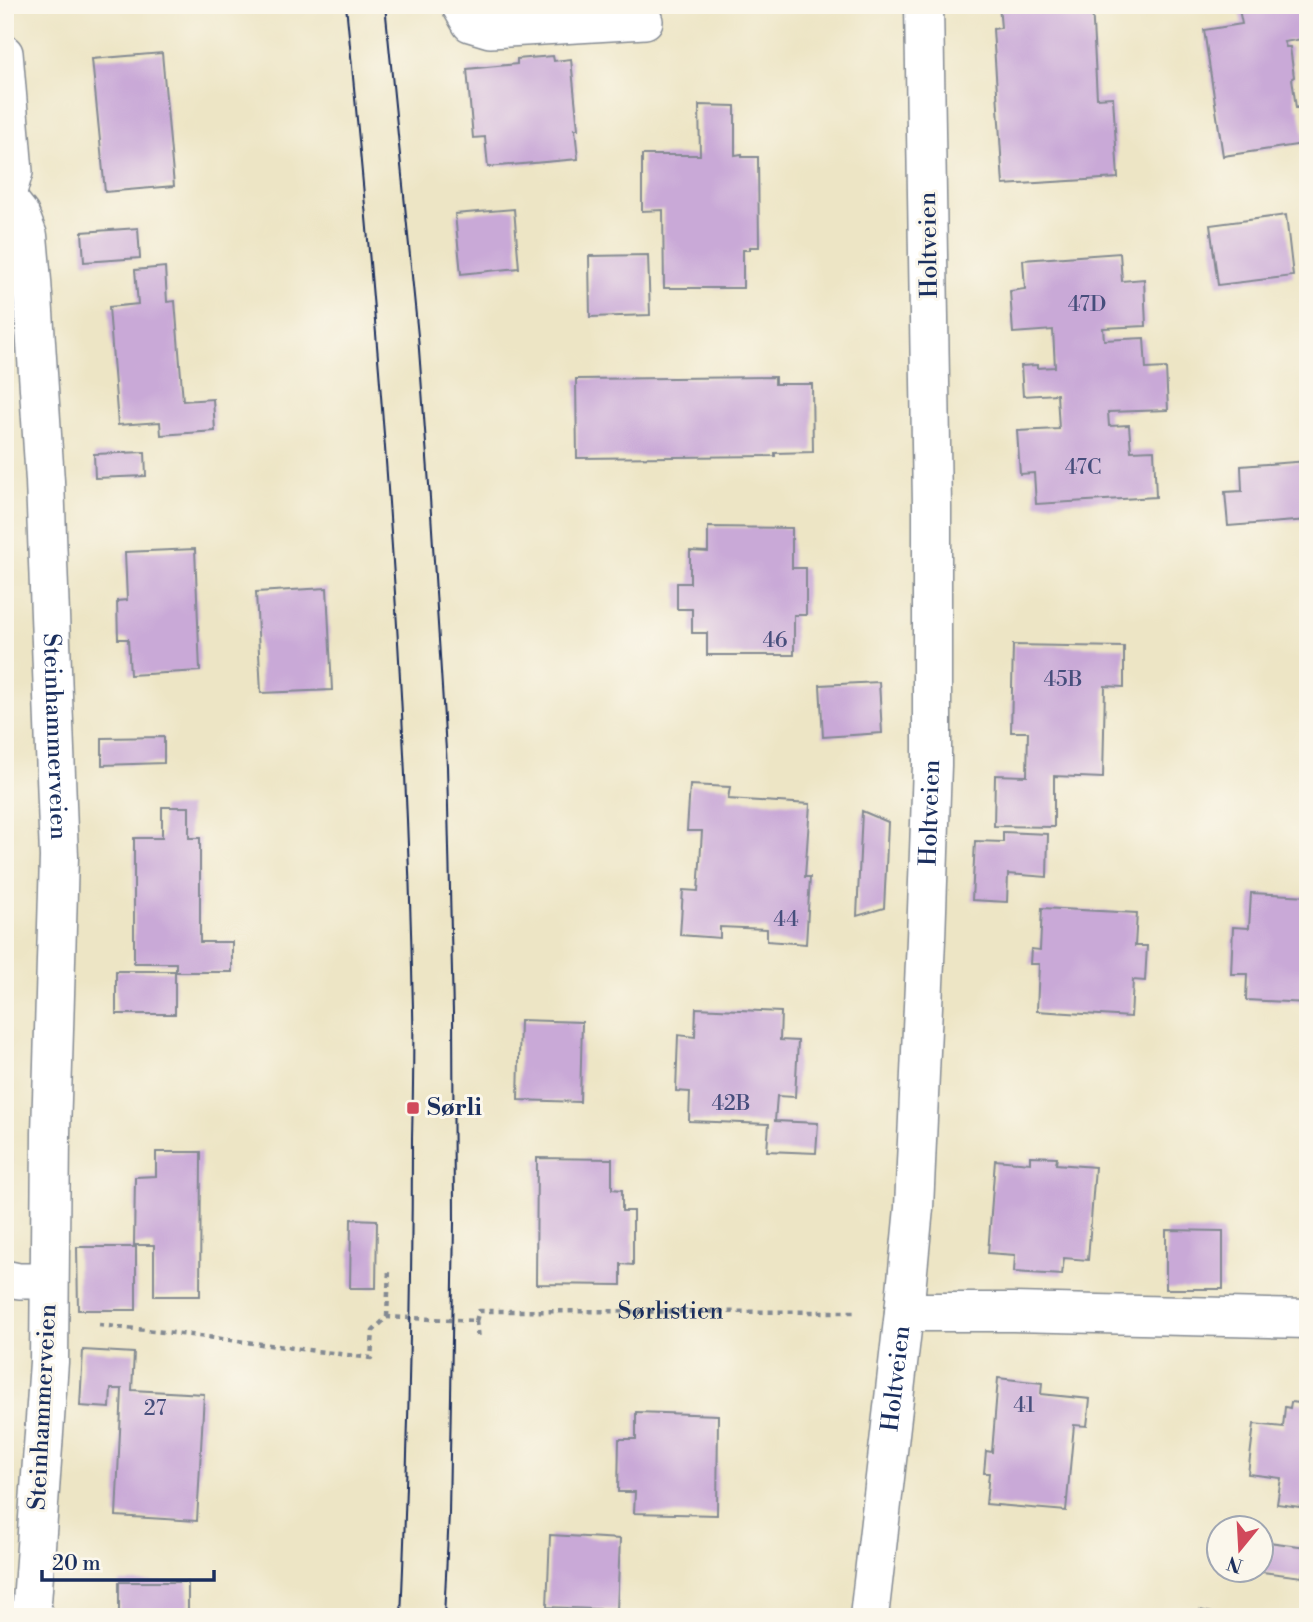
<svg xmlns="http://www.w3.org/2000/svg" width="1313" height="1622" viewBox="0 0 1313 1622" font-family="'Libre Bodoni',serif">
<rect width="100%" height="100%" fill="#fbf7ec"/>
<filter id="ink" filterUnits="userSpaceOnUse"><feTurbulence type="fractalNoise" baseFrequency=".0143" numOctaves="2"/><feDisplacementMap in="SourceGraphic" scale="14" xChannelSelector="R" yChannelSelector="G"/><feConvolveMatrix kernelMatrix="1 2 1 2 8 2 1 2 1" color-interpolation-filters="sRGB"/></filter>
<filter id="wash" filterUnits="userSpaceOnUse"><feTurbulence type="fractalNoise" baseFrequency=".00686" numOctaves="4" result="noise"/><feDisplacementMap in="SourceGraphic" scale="28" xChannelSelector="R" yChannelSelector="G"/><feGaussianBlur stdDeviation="1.57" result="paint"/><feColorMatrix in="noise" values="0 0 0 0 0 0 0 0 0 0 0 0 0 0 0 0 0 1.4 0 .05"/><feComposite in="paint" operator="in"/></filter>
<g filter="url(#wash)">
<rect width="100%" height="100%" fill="#ede5c5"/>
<g id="blocks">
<g fill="#c9a9d7">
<path d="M 999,5 L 1092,5 L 1097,98 L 1113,97 L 1118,178 L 1003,185 L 993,29 L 1001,28 Z"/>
<path d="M 1238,5 L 1305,5 L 1308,20 L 1308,38 L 1284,42 L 1286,47 L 1290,47 L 1294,77 L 1292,78 L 1296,108 L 1299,108 L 1305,141 L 1302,142 L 1303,144 L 1223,156 L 1204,30 L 1242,24 Z"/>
<path d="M 162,53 L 174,186 L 105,192 L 92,59 Z"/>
<path d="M 553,56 L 554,61 L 571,59 L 578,129 L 575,129 L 578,159 L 488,167 L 485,137 L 473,138 L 467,69 L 517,64 L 517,59 Z"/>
<path d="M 699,105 L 735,106 L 735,155 L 742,154 L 742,157 L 758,157 L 759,247 L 750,247 L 750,250 L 743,250 L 743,288 L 664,288 L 663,210 L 642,211 L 642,155 L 700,155 Z"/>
<path d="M 514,209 L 519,268 L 461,274 L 455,214 Z"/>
<path d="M 1286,215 L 1293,276 L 1218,285 L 1210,225 Z"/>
<path d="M 138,228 L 140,258 L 84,262 L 82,232 Z"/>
<path d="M 1120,253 L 1122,281 L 1144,279 L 1146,326 L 1103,328 L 1104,340 L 1144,338 L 1146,369 L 1166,368 L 1168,410 L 1108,412 L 1109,426 L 1129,425 L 1131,451 L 1154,450 L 1156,497 L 1036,504 L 1034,473 L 1020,474 L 1017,431 L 1059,429 L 1057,394 L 1023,396 L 1021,366 L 1037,365 L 1037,368 L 1055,367 L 1053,330 L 1013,333 L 1010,291 L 1025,289 L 1023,260 Z"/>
<path d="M 648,255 L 650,315 L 590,317 L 589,256 Z"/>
<path d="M 165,267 L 167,302 L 175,301 L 183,401 L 213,399 L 215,431 L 161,435 L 160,422 L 118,425 L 109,307 L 138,304 L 135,270 Z"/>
<path d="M 775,377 L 775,384 L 812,384 L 813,452 L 775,453 L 775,456 L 577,458 L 576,379 Z"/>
<path d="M 145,452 L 146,476 L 95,478 L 94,454 Z"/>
<path d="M 1308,461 L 1308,520 L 1228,526 L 1225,492 L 1242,491 L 1241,466 Z"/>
<path d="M 708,527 L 792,528 L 792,568 L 806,568 L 806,615 L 794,615 L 794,655 L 707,655 L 707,633 L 692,633 L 692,609 L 677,609 L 677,583 L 690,583 L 690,551 L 708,552 Z"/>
<path d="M 195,549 L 200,671 L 130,675 L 128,639 L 118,639 L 117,601 L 127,600 L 125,552 Z"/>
<path d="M 327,588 L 332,690 L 261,693 L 256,592 Z"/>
<path d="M 1013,645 L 1124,647 L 1124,687 L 1105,686 L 1103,778 L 1054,776 L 1054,827 L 994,826 L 995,775 L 1027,776 L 1028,732 L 1011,732 Z"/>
<path d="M 879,682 L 882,733 L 823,737 L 820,685 Z"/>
<path d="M 164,737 L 164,763 L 102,765 L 102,738 Z"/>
<path d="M 690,785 L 730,787 L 728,799 L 810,804 L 805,877 L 810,877 L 806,944 L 767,941 L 767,929 L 720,927 L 720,938 L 680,935 L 683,890 L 698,891 L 700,863 L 702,831 L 687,831 Z"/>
<path d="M 162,807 L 189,807 L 189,838 L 200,838 L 200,942 L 232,942 L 232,972 L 176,972 L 176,963 L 134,963 L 134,838 L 162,838 Z"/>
<path d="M 862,811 L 888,822 L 886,868 L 884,908 L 857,916 Z"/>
<path d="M 1003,832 L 1048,834 L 1047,877 L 1008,874 L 1007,902 L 972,900 L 975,841 L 1003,842 Z"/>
<path d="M 1251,893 L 1308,896 L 1308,1003 L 1246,1000 L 1247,974 L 1231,974 L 1233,927 L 1249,928 Z"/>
<path d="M 1042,908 L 1137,913 L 1135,946 L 1147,946 L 1145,981 L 1133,980 L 1131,1017 L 1037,1011 L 1039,964 L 1030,964 L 1031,949 L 1040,950 Z"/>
<rect x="116" y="971" width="59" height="43"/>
<path d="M 696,1008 L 781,1012 L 780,1040 L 798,1041 L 795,1097 L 777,1096 L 775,1121 L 818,1123 L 816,1153 L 767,1151 L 769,1124 L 689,1121 L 690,1092 L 676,1091 L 678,1035 L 695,1037 Z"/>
<path d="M 520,1020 L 582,1022 L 580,1102 L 518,1100 Z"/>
<path d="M 156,1152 L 201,1152 L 200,1296 L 154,1296 L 154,1245 L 134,1245 L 135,1177 L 156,1176 Z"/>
<path d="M 5,1153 L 12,1153 L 10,1234 L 5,1234 Z"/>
<path d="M 1030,1156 L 1057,1157 L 1056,1164 L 1095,1167 L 1088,1260 L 1064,1258 L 1062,1275 L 1014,1272 L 1015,1255 L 988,1253 L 995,1160 L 1030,1163 Z"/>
<path d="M 537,1158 L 612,1159 L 612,1189 L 622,1190 L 622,1211 L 633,1211 L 633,1265 L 621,1264 L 621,1285 L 536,1284 Z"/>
<path d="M 351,1219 L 377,1220 L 376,1288 L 350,1288 Z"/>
<path d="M 1166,1230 L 1223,1231 L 1223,1289 L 1166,1289 Z"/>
<path d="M 77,1247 L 136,1247 L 136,1310 L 78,1310 Z"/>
<path d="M 83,1350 L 134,1353 L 132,1390 L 204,1394 L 197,1521 L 116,1516 L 122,1389 L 111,1389 L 110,1408 L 80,1406 Z"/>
<path d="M 998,1378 L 1042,1383 L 1041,1394 L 1090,1399 L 1087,1426 L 1074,1425 L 1066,1511 L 986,1504 L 989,1473 L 984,1473 L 986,1451 L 992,1452 Z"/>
<path d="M 1291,1402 L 1308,1404 L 1308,1508 L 1277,1504 L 1281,1478 L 1248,1474 L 1254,1424 L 1283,1427 L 1285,1407 L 1290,1408 Z"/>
<path d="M 636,1412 L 718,1415 L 717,1515 L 634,1513 L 635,1492 L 618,1492 L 619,1439 L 636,1439 Z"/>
<path d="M 550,1535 L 620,1539 L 617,1610 L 547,1607 Z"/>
<path d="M 1261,1541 L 1307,1547 L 1302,1577 L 1255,1571 L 1255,1570 L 1261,1569 Z"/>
<rect x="119" y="1582" width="69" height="35"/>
<path d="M 1200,1610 L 1226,1616 L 1225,1617 L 1199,1617 Z"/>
</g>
</g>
</g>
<g filter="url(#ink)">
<use href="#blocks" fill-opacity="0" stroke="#848a92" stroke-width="2"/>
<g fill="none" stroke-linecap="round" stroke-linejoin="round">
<defs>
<g id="lane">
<path d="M 459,5 L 470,24 L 490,30 L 645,21"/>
<path d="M 5,53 L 15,172 L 7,198"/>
<path d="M 5,1278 L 19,1281 L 49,1281"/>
</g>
<g id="street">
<path id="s2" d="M 5,196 L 20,215 L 28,236 L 32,281 L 45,481 L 59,857 L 51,1133 L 49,1362 L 31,1617"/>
<path d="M 904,1312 L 1013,1312 L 1308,1319"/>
<path id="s3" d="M 869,1617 L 904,1312 L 914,1208 L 926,939 L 932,765 L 932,506 L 924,5"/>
</g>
</defs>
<use href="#lane" stroke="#848a92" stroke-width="38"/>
<use href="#street" stroke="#848a92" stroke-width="41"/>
<g stroke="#848a92" stroke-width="4.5" stroke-dasharray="5 5" stroke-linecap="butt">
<path d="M 387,1317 L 389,1269"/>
<path d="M 476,1321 L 478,1340"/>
<path id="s1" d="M 99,1325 L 191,1335 L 371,1358 L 373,1331 L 387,1317 L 476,1321 L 479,1311 L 854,1312"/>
</g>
<use href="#lane" stroke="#fff" stroke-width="35"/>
<use href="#street" stroke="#fff" stroke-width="38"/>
<g stroke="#1b2f5e" stroke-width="2">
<path d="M 346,5 C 379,339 406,673 413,1009 C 414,1052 413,1095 412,1138 C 412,1298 408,1457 401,1617"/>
<path d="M 385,5 L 418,336 L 430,498 L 447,766 L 453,1013 L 454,1223 L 449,1513 L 444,1617"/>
</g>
</g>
</g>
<rect fill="#d1495b" stroke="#fbf7ec" stroke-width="2.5" x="406" y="1101" width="14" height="14" rx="3.5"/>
<g text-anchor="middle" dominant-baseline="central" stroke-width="6" stroke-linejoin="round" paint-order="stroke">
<g font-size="21" fill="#464e7c">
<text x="1087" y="305">47D</text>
<text x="1083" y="468">47C</text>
<text x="775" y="641">46</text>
<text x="1063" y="680">45B</text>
<text x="786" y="920">44</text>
<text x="731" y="1104">42B</text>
<text x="1024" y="1406">41</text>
<text x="155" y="1409">27</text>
</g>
<g font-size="24" fill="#1b2f5e" stroke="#fbf7ec">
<text transform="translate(929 245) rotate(-91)">Holtveien</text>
<text stroke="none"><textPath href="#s2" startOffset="548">Steinhammerveien</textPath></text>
<text stroke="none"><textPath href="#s3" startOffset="807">Holtveien</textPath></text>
<text stroke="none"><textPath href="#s1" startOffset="612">Sørlistien</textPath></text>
<text stroke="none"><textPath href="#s3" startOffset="240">Holtveien</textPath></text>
<text transform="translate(43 1407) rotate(-87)">Steinhammerveien</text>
</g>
<g font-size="24" font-weight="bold" fill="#1b2f5e" stroke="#fbf7ec" text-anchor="start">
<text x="427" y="1108">Sørli</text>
</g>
</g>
<rect width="1313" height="1622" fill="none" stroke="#fbf7ec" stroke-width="28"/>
<g transform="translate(1240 1549) rotate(198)"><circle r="33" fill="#fbf7ec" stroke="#a1a7b3" stroke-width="2"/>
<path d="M0-5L12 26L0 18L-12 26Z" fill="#d1495b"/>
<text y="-10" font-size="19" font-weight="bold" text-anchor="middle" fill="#1b2f5e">N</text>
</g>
<path d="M42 1570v10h172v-10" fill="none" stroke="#1b2f5e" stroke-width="3.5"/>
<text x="52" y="1570" font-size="21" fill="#1b2f5e" stroke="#fbf7ec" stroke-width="5" paint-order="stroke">20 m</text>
</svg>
